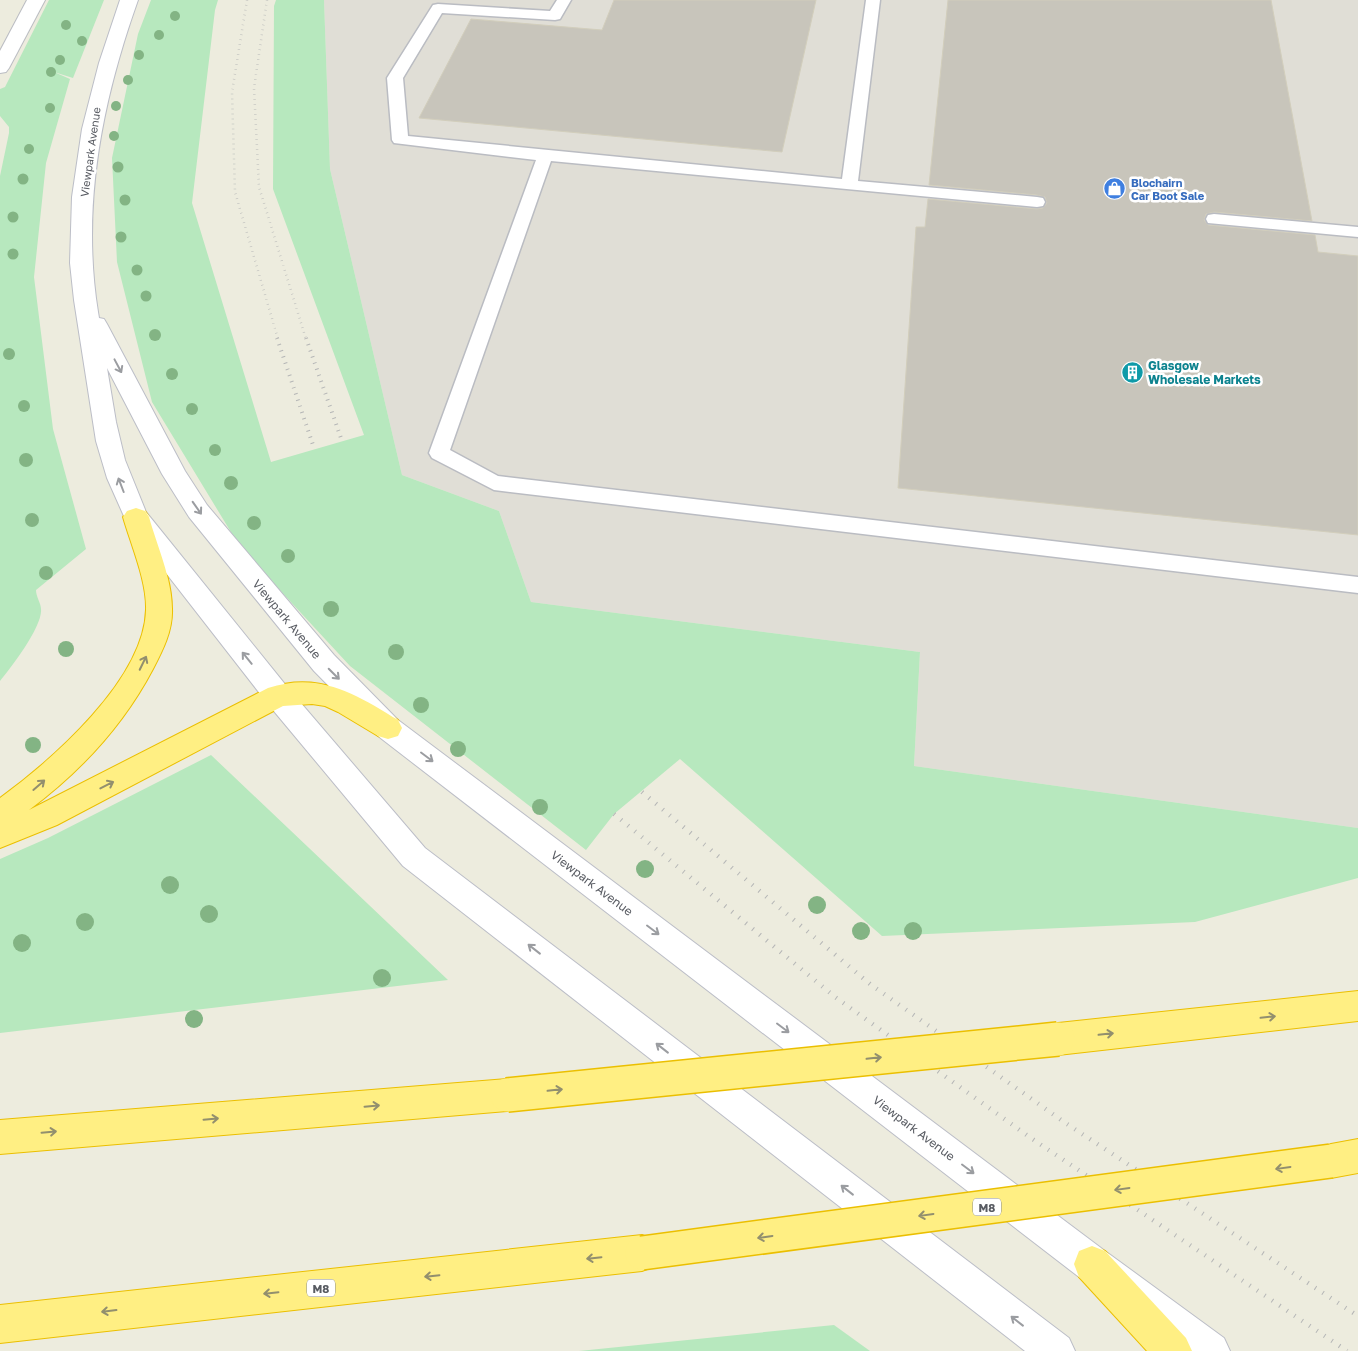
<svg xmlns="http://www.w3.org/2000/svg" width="1358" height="1351" viewBox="0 0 1358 1351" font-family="'Golos Text',sans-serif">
<rect width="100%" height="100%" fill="#edecde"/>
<path fill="#e0ded6" d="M 324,0 L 1358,0 L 1358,828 L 914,766 L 920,652 L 531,602 L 499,511 L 402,475 L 330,169 Z"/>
<g fill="#b7e8be">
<path d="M 49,0 L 104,0 L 73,78 L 54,72 L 70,79 L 46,163 L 34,277 L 53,429 L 86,549 L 36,590 C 36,597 41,603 41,609 C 43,626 11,668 0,681 L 0,176 L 9,133 L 9,127 L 0,116 L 0,89 L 5,87 Z"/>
<path d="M 151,0 L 218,0 L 215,10 L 192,203 L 271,462 L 364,435 L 273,189 L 274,6 L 276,0 L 324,0 L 330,169 L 402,475 L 499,511 L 531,602 L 920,652 L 914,766 L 1358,828 L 1358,878 L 1195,922 L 882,936 L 680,759 L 614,814 L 586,850 L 350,666 L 240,547 L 152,402 L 117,262 L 112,158 L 138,34 Z"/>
<path d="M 211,755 L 448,980 L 0,1033 L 0,859 L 48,838 Z"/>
<path d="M 834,1325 L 870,1351 L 579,1351 Z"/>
</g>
<g fill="#c8c5bb" stroke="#d2cebc">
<path d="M 614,0 L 816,0 L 782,152 L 419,118 L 471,19 L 602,30 Z"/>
<path d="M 948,0 L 1271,0 L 1312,221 L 1214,212 L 1206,214 L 1204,220 L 1208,225 L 1315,235 L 1318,252 L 1358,256 L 1358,535 L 898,488 L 916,227 L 925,227 L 928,199 L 1037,209 L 1043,208 L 1047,203 L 1045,197 L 1037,195 L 929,185 Z"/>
</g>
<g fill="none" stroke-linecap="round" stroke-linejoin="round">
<defs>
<g id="lane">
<path d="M 557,0 L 571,0 L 560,19 L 555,20 L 442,13 L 403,78 L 408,136 L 842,179 L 866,0 L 880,0 L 858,181 L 1037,197 L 1043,198 L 1045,202 L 1043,206 L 1037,207 L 551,161 L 450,450 L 498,476 L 1358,577 L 1358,593 L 494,490 L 432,458 L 429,453 L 536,160 L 394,143 L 392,140 L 387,78 L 433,5 L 438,4 L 550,11 Z"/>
<path d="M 1214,214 L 1358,227 L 1358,237 L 1208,223 L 1206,219 L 1208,215 Z"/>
</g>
<path id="street" d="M 27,0 L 45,0 L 9,68 L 6,72 L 0,73 L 0,51 Z"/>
<path id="secondary" d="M 120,0 L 138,0 C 102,101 81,206 98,312 L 99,318 L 104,319 L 107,324 L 185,471 L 207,505 L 334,655 L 398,720 L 1105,1251 L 1224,1338 L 1230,1351 L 1180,1351 L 1079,1277 L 378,736 L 314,671 L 189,517 L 162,474 L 107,368 L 116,422 L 125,460 L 146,512 L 288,688 L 425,848 L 1069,1338 L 1075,1351 L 1025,1351 L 403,866 L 268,704 L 127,523 L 107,478 L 96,441 L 74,300 L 70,263 L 72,197 L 82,129 L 99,63 Z"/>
<g id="highway">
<path d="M 136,508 L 145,511 L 149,517 C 157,546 172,578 172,609 C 173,630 163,650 153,669 C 123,726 80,772 29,810 L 268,688 C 319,671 356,694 398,720 L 402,728 L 398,736 L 388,739 L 378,736 L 338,712 L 325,706 L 312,704 L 283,706 L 57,825 L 0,848 L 0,798 C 52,760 144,680 146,610 C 147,581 131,545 123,517 L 127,511 Z"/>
<path d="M 1358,991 L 1358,1021 L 1058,1055 L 1046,1050 L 1041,1039 L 1046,1028 L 1058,1023 Z"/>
<path d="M 507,1079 L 519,1083 L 524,1095 L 519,1107 L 507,1111 L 0,1154 L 0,1120 Z"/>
<path d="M 1358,1139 L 1358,1173 L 1331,1178 L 1319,1173 L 1314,1161 L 1319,1149 L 1331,1144 Z"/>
<path d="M 642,1235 L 655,1240 L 660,1253 L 655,1266 L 642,1271 L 0,1343 L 0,1305 Z"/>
<path d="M 1092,1246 L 1105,1251 L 1186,1338 L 1192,1351 L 1147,1351 L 1079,1277 L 1074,1264 L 1079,1251 Z"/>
</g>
</defs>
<use href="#lane" stroke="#babcc2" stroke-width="3"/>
<use href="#street" stroke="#babcc2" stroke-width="2"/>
<use href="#secondary" stroke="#bcbec7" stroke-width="2"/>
<use href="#highway" stroke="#ebbf00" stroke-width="2"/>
<use href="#lane" fill="#fff" fill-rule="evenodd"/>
<use href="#street" fill="#fff" fill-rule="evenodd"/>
<use href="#secondary" fill="#fff" fill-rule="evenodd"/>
<use href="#highway" fill="#ffef83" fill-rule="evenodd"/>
<g stroke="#b5b6b6" stroke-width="2.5" stroke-dasharray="0.5 4.5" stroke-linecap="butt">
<path d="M 247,0 L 232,92 L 235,192 L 278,339"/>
<path d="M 267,0 L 254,88 L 259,187 L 306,339"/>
</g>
<g stroke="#b5b6b6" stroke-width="4" stroke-dasharray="1 5.5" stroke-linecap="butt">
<path d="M 277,338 L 314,448"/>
<path d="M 306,338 L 342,441"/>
</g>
<g stroke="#b5b6b6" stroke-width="4.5" stroke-dasharray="1 8" stroke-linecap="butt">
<path d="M 642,792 L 870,984 L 1064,1122 L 1358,1316"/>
<path d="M 614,814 L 835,997 L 1028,1136 L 1347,1351"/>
</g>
<defs>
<g id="highway-bridge">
<path d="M 507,1095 L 1058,1039"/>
<path d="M 642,1253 L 1331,1161"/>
</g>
</defs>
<use href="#highway-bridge" stroke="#ebbf00" stroke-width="36" stroke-linecap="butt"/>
<use href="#highway-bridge" stroke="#ffef83" stroke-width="33"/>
</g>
<g fill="#83b484">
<circle cx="175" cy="16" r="5"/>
<circle cx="66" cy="25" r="5"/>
<circle cx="159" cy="35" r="5"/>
<circle cx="82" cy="41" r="5"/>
<circle cx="139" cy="55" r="5"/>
<circle cx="60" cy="60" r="5"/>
<circle cx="51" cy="72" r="5"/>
<circle cx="128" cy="80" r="5"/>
<circle cx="116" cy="106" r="5"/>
<circle cx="50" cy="108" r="5"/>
<circle cx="114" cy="136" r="5"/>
<circle cx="29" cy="149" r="5"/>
<circle cx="118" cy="167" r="5.5"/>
<circle cx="23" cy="179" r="5.5"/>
<circle cx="125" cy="200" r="5.5"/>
<circle cx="13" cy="217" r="5.5"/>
<circle cx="121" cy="237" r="5.5"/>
<circle cx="13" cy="254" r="5.5"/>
<circle cx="137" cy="270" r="5.5"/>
<circle cx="146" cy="296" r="5.5"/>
<circle cx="155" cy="335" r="6"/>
<circle cx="9" cy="354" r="6"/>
<circle cx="172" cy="374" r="6"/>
<circle cx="24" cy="406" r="6"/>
<circle cx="192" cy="409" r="6"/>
<circle cx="215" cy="450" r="6"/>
<circle cx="26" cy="460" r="7"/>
<circle cx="231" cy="483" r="7"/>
<circle cx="32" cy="520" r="7"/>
<circle cx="254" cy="523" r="7"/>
<circle cx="288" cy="556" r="7"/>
<circle cx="46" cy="573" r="7"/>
<circle cx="331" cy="609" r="8"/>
<circle cx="66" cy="649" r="8"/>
<circle cx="396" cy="652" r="8"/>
<circle cx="421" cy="705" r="8"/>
<circle cx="33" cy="745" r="8"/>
<circle cx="458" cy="749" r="8"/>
<circle cx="540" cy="807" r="8"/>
<circle cx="645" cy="869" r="9"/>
<circle cx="170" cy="885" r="9"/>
<circle cx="817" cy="905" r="9"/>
<circle cx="209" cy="914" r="9"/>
<circle cx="85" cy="922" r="9"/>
<circle cx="861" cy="931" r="9"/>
<circle cx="913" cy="931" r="9"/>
<circle cx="22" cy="943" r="9"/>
<circle cx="382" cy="978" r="9"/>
<circle cx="194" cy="1019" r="9"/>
</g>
<defs><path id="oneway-shaft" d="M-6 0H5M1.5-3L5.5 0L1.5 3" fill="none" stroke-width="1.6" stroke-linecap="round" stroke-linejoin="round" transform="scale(1.25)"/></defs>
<g stroke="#9b9da1">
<use href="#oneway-shaft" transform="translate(118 366) rotate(62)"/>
<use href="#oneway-shaft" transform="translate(121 485) rotate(-111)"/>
<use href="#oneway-shaft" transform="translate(197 508) rotate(55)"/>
<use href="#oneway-shaft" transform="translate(247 658) rotate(-129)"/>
<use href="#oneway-shaft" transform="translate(334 674) rotate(45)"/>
<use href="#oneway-shaft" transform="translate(427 757) rotate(37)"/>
<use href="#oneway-shaft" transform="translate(653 930) rotate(37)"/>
<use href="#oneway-shaft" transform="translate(534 949) rotate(-142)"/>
<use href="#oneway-shaft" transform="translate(783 1028) rotate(37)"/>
<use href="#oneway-shaft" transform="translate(662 1048) rotate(-142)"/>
<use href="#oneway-shaft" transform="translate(968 1169) rotate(37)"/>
<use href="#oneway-shaft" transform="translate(847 1190) rotate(-142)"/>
<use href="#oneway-shaft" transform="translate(1017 1321) rotate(-142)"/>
</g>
<g stroke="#928f6e">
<use href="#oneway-shaft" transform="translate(143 663) rotate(-64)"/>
<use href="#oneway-shaft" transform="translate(39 785) rotate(-41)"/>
<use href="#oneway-shaft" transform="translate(107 785) rotate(-27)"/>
<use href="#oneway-shaft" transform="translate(1268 1017) rotate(-6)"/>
<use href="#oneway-shaft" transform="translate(1106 1034) rotate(-6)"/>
<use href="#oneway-shaft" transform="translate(874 1058) rotate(-6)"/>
<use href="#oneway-shaft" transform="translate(555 1090) rotate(-6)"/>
<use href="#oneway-shaft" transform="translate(372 1106) rotate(-5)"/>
<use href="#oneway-shaft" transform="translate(211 1119) rotate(-5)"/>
<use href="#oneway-shaft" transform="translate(49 1132) rotate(-5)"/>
<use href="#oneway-shaft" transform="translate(1283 1168) rotate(172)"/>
<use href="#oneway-shaft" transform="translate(1122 1189) rotate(172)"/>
<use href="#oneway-shaft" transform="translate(926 1215) rotate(172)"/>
<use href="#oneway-shaft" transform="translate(765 1237) rotate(172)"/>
<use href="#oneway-shaft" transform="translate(594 1258) rotate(174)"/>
<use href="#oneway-shaft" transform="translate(432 1276) rotate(174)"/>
<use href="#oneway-shaft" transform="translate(271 1293) rotate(174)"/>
<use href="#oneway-shaft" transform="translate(109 1311) rotate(173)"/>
</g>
<defs>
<symbol id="shop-disc" viewBox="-11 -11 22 22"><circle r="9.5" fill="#3f7fe0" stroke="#fff"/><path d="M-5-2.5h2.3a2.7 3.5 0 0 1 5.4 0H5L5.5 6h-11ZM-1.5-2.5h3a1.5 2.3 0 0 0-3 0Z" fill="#fff"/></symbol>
<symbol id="building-disc" viewBox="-11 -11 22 22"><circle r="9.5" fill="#0f9aa8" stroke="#fff"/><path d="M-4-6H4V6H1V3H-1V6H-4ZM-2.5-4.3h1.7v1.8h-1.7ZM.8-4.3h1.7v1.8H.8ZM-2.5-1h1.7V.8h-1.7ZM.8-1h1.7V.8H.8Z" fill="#fff"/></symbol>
</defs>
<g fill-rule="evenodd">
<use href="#shop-disc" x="1102" y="176" width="25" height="25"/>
<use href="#building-disc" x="1120" y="360" width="25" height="25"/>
</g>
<g text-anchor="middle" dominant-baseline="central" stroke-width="5" stroke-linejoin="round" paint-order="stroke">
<g font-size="11" fill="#585b62" stroke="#fff">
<text transform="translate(90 152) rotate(-82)">Viewpark Avenue</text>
</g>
<g font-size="11" font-weight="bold" fill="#366cbe" stroke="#fff" text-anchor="start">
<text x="1131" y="182">Blochairn<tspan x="1131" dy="13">Car Boot Sale</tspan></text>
</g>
<g fill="#fff" stroke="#8a8c91" stroke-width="1">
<rect x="973" y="1198.5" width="28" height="17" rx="4"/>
<rect x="307" y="1279.5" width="28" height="17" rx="4"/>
</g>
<g font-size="11" font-weight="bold" fill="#585b62">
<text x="987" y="1207">M8</text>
<text x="321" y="1288">M8</text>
</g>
<g font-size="12" font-weight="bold" fill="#0d838f" stroke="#fff" text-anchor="start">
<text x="1148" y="365">Glasgow<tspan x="1148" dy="14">Wholesale Markets</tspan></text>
</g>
<g font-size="12" fill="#585b62" stroke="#fff">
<text transform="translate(287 619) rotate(50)">Viewpark Avenue</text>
<text transform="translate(592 883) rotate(37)">Viewpark Avenue</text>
<text transform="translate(914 1128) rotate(37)">Viewpark Avenue</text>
</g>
</g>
</svg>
